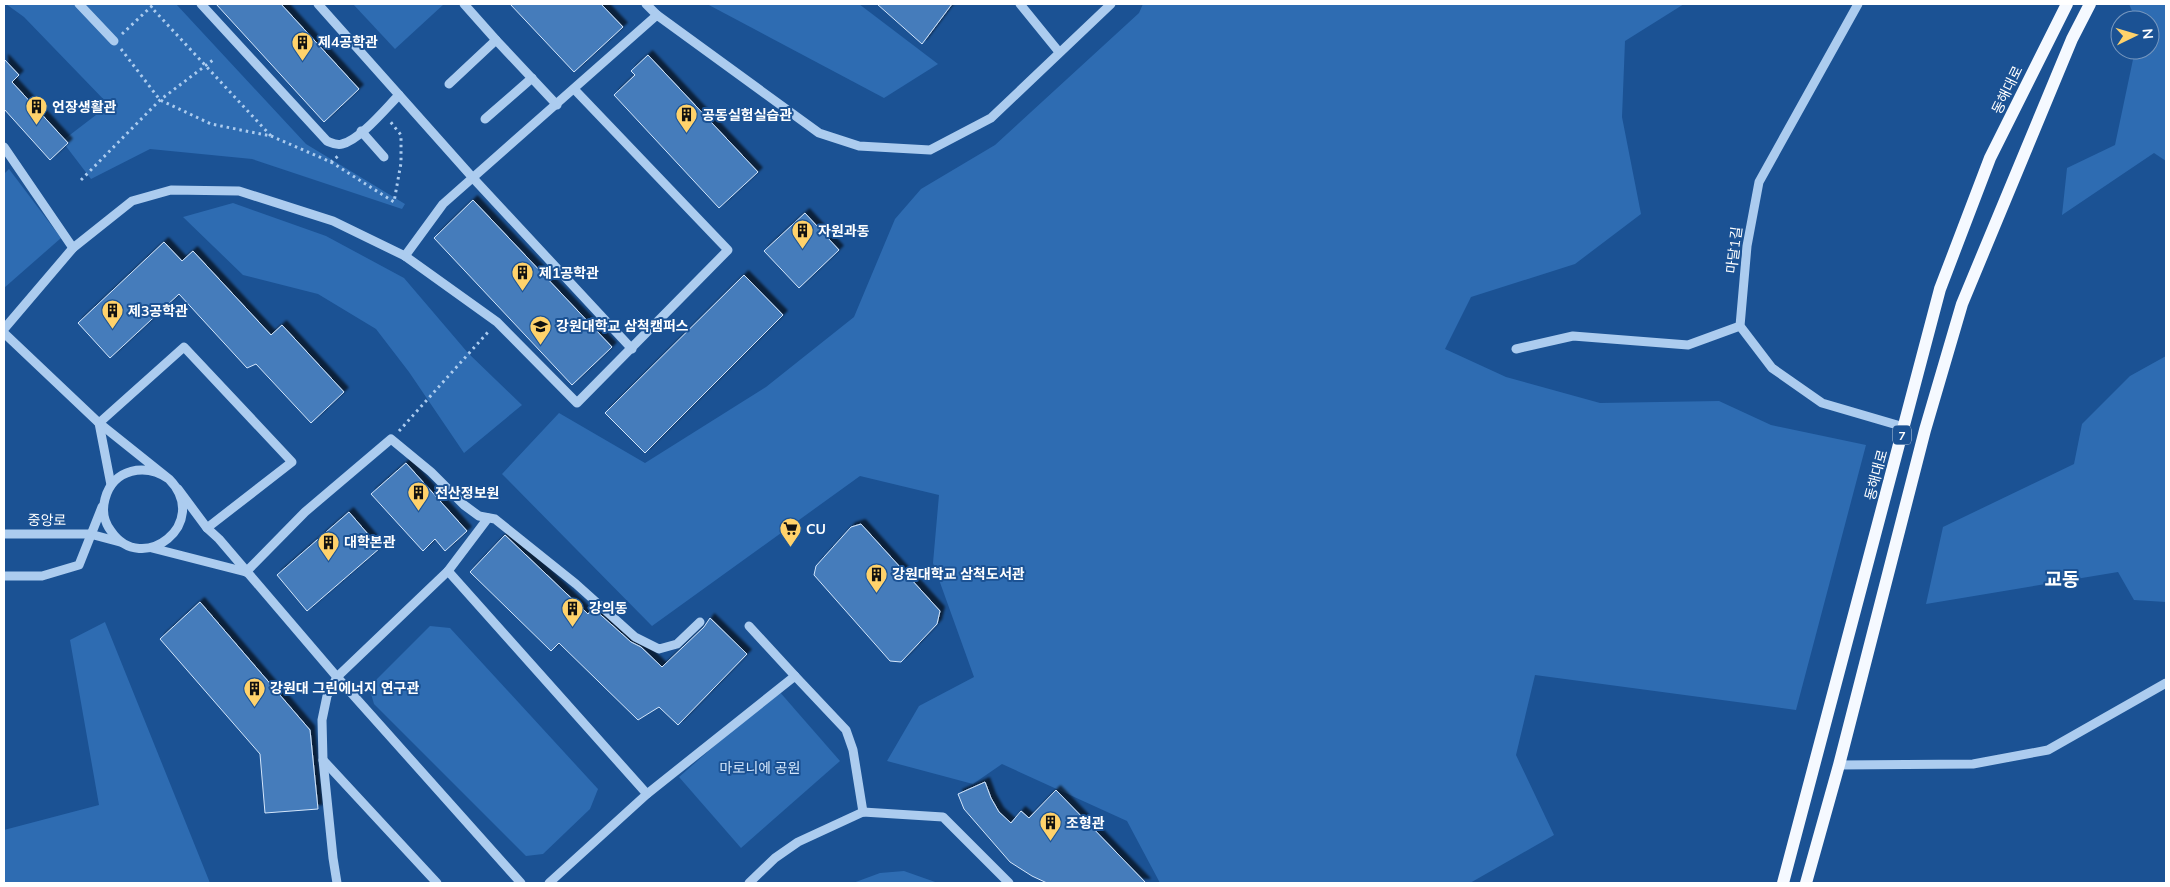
<svg xmlns="http://www.w3.org/2000/svg" width="2170" height="887" viewBox="0 0 2170 887" font-family="Mulish,'Noto Sans KR',sans-serif">
<defs>
<filter id="shadow"><feDropShadow dx="4.5" dy="-4.5" stdDeviation="1" flood-color="#0009"/></filter>
</defs>
<rect width="100%" height="100%" fill="#1b5294"/>
<g fill="#2e6cb2">
<path d="M 6,4 L 176,4 L 306,144 L 405,204 L 402,209 L 252,159 L 150,149 L 91,179 L 62,141 L 109,105 L 24,17 Z"/>
<path d="M 353,4 L 444,4 L 395,49 Z"/>
<path d="M 707,4 L 859,4 L 938,64 L 884,98 Z"/>
<path d="M 1143,4 L 1684,4 L 1625,41 L 1622,117 L 1641,214 L 1575,264 L 1471,297 L 1445,349 L 1506,377 L 1600,403 L 1719,401 L 1771,425 L 1866,445 L 1796,710 L 1535,675 L 1516,755 L 1554,835 L 1470,883 L 1160,883 L 1127,821 L 1002,764 L 973,784 L 887,761 L 919,706 L 974,677 L 933,563 L 939,495 L 860,476 L 652,626 L 502,474 L 559,413 L 645,463 L 766,387 L 854,317 L 895,219 L 921,189 L 995,145 L 1139,13 Z"/>
<path d="M 2129,4 L 2166,4 L 2166,161 L 2154,153 L 2062,215 L 2067,168 L 2115,145 L 2135,50 L 2150,50 L 2150,20 L 2136,20 Z"/>
<path d="M 9,169 L 61,238 L 4,288 L 4,174 Z"/>
<path d="M 233,203 L 326,236 L 404,278 L 468,353 L 522,405 L 464,453 L 409,372 L 376,329 L 318,294 L 243,275 L 183,217 Z"/>
<path d="M 2166,356 L 2166,602 L 2134,600 L 2118,572 L 1926,604 L 1943,527 L 2074,464 L 2082,424 L 2130,376 Z"/>
<path d="M 105,622 L 210,883 L 4,883 L 4,830 L 99,805 L 70,640 Z"/>
<path d="M 430,626 L 450,628 L 598,789 L 590,809 L 543,854 L 526,856 L 374,704 L 369,687 Z"/>
<path d="M 778,690 L 840,761 L 741,848 L 679,777 Z"/>
<path d="M 904,871 L 938,883 L 853,883 L 880,873 Z"/>
</g>
<g fill="#447bbb" stroke="#d3e6fb" filter="url(#shadow)">
<path d="M 216,4 L 281,4 L 359,89 L 324,122 Z"/>
<path d="M 510,4 L 601,4 L 623,27 L 574,72 Z"/>
<path d="M 877,4 L 952,4 L 922,44 Z"/>
<path d="M 648,55 L 758,172 L 719,208 L 614,95 L 635,75 L 631,71 Z"/>
<path d="M 4,59 L 19,75 L 12,82 L 68,143 L 50,160 L 4,109 Z"/>
<path d="M 473,200 L 612,347 L 572,385 L 434,238 Z"/>
<path d="M 805,213 L 839,250 L 799,288 L 764,251 Z"/>
<path d="M 164,242 L 182,261 L 193,251 L 271,335 L 282,325 L 344,392 L 311,423 L 256,364 L 247,368 L 179,294 L 110,358 L 78,323 Z"/>
<path d="M 744,275 L 783,315 L 645,453 L 605,413 Z"/>
<path d="M 406,463 L 467,531 L 445,551 L 435,539 L 423,551 L 371,494 Z"/>
<path d="M 349,512 L 380,548 L 307,611 L 277,575 Z"/>
<path d="M 861,524 L 940,611 L 937,624 L 901,662 L 890,661 L 814,575 L 816,566 L 851,527 Z"/>
<path d="M 505,535 L 588,614 L 593,608 L 631,642 L 641,647 L 662,667 L 704,627 L 710,618 L 747,654 L 678,725 L 659,707 L 638,720 L 559,643 L 551,651 L 470,572 Z"/>
<path d="M 200,602 L 310,730 L 318,809 L 265,813 L 260,754 L 160,639 Z"/>
<path d="M 985,782 L 991,798 L 999,812 L 1011,823 L 1021,811 L 1029,818 L 1056,790 L 1146,883 L 1047,883 L 1032,876 L 1010,862 L 964,809 L 958,794 Z"/>
</g>
<g fill="none" stroke-linecap="round" stroke-linejoin="round">
<g stroke="#acccef" stroke-width="3" stroke-dasharray="2.5 4" stroke-linecap="butt">
<path d="M 122,34 L 154,4"/>
<path d="M 121,49 L 160,100 L 211,124 L 271,136 L 151,7"/>
<path d="M 271,136 L 331,162 L 338,156"/>
<path d="M 331,162 L 394,202 L 401,163 L 401,135 L 389,120"/>
<path d="M 81,180 L 160,100 L 213,60"/>
<path d="M 399,431 L 489,331"/>
</g>
<g stroke="#acccef" stroke-width="9">
<path d="M 79,4 L 114,41"/>
<path d="M 201,4 L 327,141 C 332,143 337,146 342,144 C 360,140 386,108 399,95"/>
<path d="M 318,4 L 473,178 L 632,349"/>
<path d="M 464,4 L 496,40"/>
<path d="M 646,4 L 657,15"/>
<path d="M 1020,4 L 1059,52"/>
<path d="M 1858,4 L 1759,182 L 1747,246 L 1740,326 L 1772,368 L 1822,403 L 1904,427"/>
<path d="M 449,84 L 496,40 L 557,105"/>
<path d="M 485,119 L 532,78"/>
<path d="M 361,131 L 384,157"/>
<path d="M 4,147 L 73,248"/>
<path d="M 405,256 L 443,204 L 657,15 L 819,133 L 859,146 L 930,150 L 991,118 L 1111,4"/>
<path d="M 4,329 L 73,248 L 132,201 L 171,190 L 239,191 L 333,221 L 405,256 L 497,322 L 577,403 L 728,250 L 574,89"/>
<path d="M 4,333 L 99,423 L 169,479 C 212,523 142,577 111,531 C 104,522 102,510 105,499 C 113,468 146,463 169,479"/>
<path d="M 1516,349 L 1573,336 L 1688,345 L 1740,326"/>
<path d="M 99,423 L 184,347 L 292,462 L 207,528"/>
<path d="M 99,423 L 111,485"/>
<path d="M 178,489 L 207,528 L 219,539 L 337,677 L 521,883"/>
<path d="M 4,534 L 90,534 L 120,542"/>
<path d="M 152,548 L 246,572"/>
<path d="M 448,571 L 488,518"/>
<path d="M 246,572 L 305,512 L 391,439 L 431,472 L 464,505 L 479,516 L 495,519 L 576,584 L 635,637 L 659,649 L 677,644 L 700,622"/>
<path d="M 4,576 L 42,576 L 79,565 L 102,507"/>
<path d="M 749,626 L 795,676"/>
<path d="M 323,760 L 437,883"/>
<path d="M 1839,765 L 1973,764 L 2048,750 L 2166,683"/>
<path d="M 337,883 L 333,858 L 323,760 L 322,720 L 327,696 L 337,677 L 448,571 L 647,794"/>
<path d="M 549,883 L 647,794 L 795,676 L 846,730 L 853,750 L 863,812"/>
<path d="M 749,883 L 775,858 L 798,842 L 863,812 L 943,817 L 1009,883"/>
</g>
<g stroke="#f5f9ff" stroke-width="12">
<path d="M 1783,883 L 1940,289 L 1990,158 L 2067,4"/>
<path d="M 1806,883 L 1839,765 L 1925,430 L 1962,304 L 2072,39 L 2090,4"/>
</g>
</g>
<defs>
<symbol id="building-pin" viewBox="-11 -11 22 30"><path d="M0 17L-7.5 6A9.5 9.5 0 1 1 7.5 6Z" fill="#ffd26b" stroke="#1b5294"/><path d="M-4-6H4V6H1V3H-1V6H-4ZM-2.5-4.3h1.7v1.8h-1.7ZM.8-4.3h1.7v1.8H.8ZM-2.5-1h1.7V.8h-1.7ZM.8-1h1.7V.8H.8Z" fill="#111"/></symbol>
<symbol id="university-pin" viewBox="-11 -11 22 30"><path d="M0 17L-7.5 6A9.5 9.5 0 1 1 7.5 6Z" fill="#ffd26b" stroke="#1b5294"/><path d="M0-5L7-2L0 1L-7-2ZM-4 1L0 2.5L4 1V4Q0 6-4 4Z" fill="#111"/></symbol>
<symbol id="supermarket-pin" viewBox="-11 -11 22 30"><path d="M0 17L-7.5 6A9.5 9.5 0 1 1 7.5 6Z" fill="#ffd26b" stroke="#1b5294"/><path d="M-6-5.5h2.5l.6 2H6L4.5 2H-2.5L-4.4-4H-6ZM-1.5 3.2a1.3 1.3 0 1 0 .1 0ZM3 3.2a1.3 1.3 0 1 0 .1 0Z" fill="#111"/></symbol>
</defs>
<g fill-rule="evenodd">
<use href="#building-pin" x="290" y="30" width="25" height="34"/>
<use href="#building-pin" x="24" y="94" width="25" height="34"/>
<use href="#building-pin" x="674" y="102" width="25" height="34"/>
<use href="#building-pin" x="790" y="218" width="25" height="34"/>
<use href="#building-pin" x="510" y="260" width="25" height="34"/>
<use href="#building-pin" x="100" y="298" width="25" height="34"/>
<use href="#university-pin" x="528" y="314" width="25" height="34"/>
<use href="#building-pin" x="406" y="480" width="25" height="34"/>
<use href="#supermarket-pin" x="778" y="516" width="25" height="34"/>
<use href="#building-pin" x="316" y="530" width="25" height="34"/>
<use href="#building-pin" x="864" y="562" width="25" height="34"/>
<use href="#building-pin" x="560" y="596" width="25" height="34"/>
<use href="#building-pin" x="242" y="676" width="25" height="34"/>
<use href="#building-pin" x="1038" y="810" width="25" height="34"/>
</g>
<g text-anchor="middle" dominant-baseline="central" stroke-width="4" stroke-linejoin="round" paint-order="stroke">
<rect fill="#1b5294" stroke="#bbcbdf" stroke-width="1" x="1893" y="425.5" width="18" height="19" rx="4"/>
<g font-size="12" font-weight="bold" fill="#fff">
<text x="1902" y="435">7</text>
</g>
<g font-size="14" font-weight="bold" fill="#fff" stroke="#1b5294" text-anchor="start">
<text x="318" y="42">제4공학관</text>
<text x="52" y="107">언장생활관</text>
<text x="702" y="115">공동실험실습관</text>
<text x="818" y="231">자원과동</text>
<text x="539" y="273">제1공학관</text>
<text x="128" y="311">제3공학관</text>
<text x="556" y="326">강원대학교 삼척캠퍼스</text>
<text x="435" y="493">전산정보원</text>
<text x="806" y="529">CU</text>
<text x="344" y="542">대학본관</text>
<text x="892" y="574">강원대학교 삼척도서관</text>
<text x="589" y="608">강의동</text>
<text x="270" y="688">강원대 그린에너지 연구관</text>
<text x="1066" y="823">조형관</text>
</g>
<g font-size="14" fill="#fff" stroke="#1b5294">
<text transform="translate(2007 90) rotate(-64)">동해대로</text>
<text transform="translate(1734 250) rotate(-83)">마달1길</text>
<text transform="translate(1876 475) rotate(-75)">동해대로</text>
<text transform="translate(47 520) rotate(1)">중앙로</text>
</g>
<g font-size="14" fill="#d3e6fb" stroke="#1b5294">
<text x="760" y="768">마로니에 공원</text>
</g>
<g font-size="19" font-weight="bold" fill="#fff" stroke="#1b5294">
<text x="2062" y="579">교동</text>
</g>
</g>
<rect width="2170" height="887" fill="none" stroke="#ffffff" stroke-width="10"/>
<g transform="translate(2135 35) rotate(85)"><circle r="24" fill="#1b5294" stroke="#7697bf"/>
<path d="M0-4L9 19L0 12L-9 19Z" fill="#ffd26b"/>
<text y="-8" font-size="14" font-weight="bold" text-anchor="middle" fill="#ffffff">N</text>
</g>
</svg>
